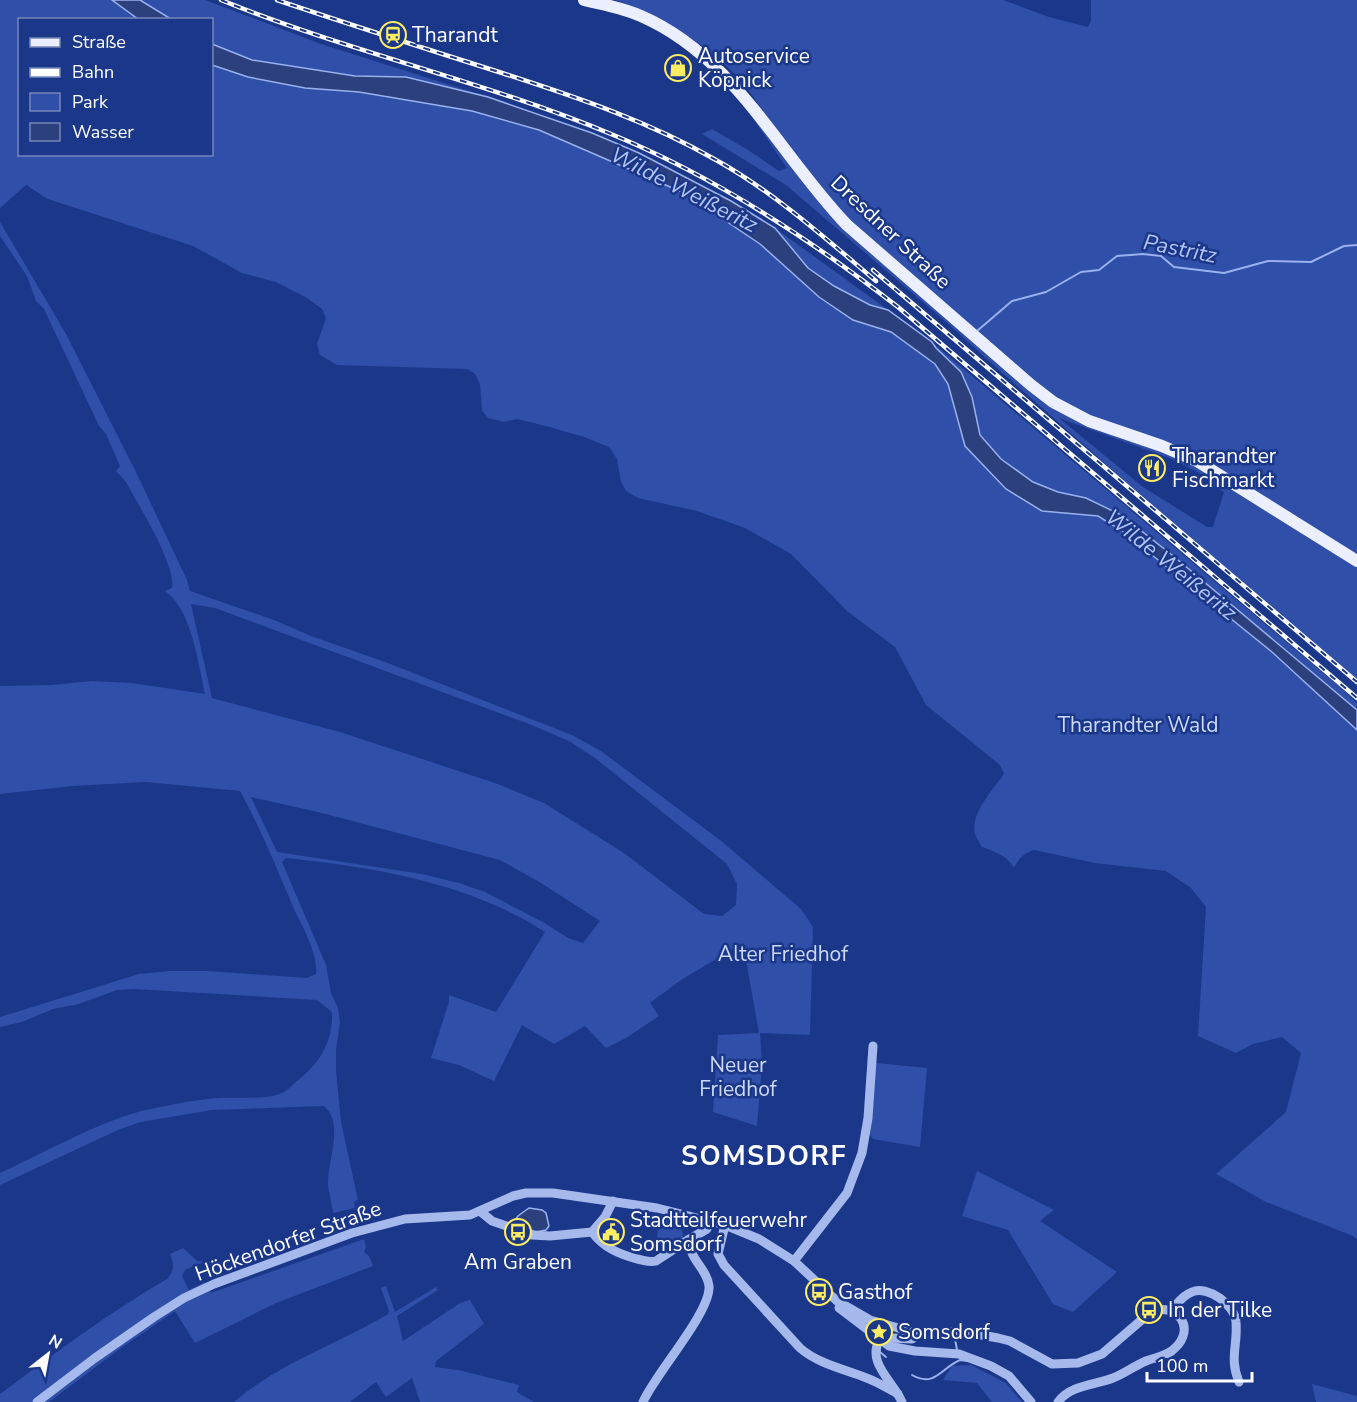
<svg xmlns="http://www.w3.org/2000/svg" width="1357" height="1402" viewBox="0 0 1357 1402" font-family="'Nunito Sans',sans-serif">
<rect width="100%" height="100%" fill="#1b378a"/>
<g fill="#2f4fa8" fill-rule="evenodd">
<path d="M 0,0 L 112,0 L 138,19 L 20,20 L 20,154 L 212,154 L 212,65 L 248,77 L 305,88 L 359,92 L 472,111 L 539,130 L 684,193 L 760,244 L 819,297 L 853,320 L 891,332 L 935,364 L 948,384 L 965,446 L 1006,489 L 1042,511 L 1098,516 L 1121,530 L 1272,652 L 1357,730 L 1357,1239 L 1353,1236 L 1266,1202 L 1216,1174 L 1286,1112 L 1301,1053 L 1282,1037 L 1253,1044 L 1236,1053 L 1198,1036 L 1206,907 L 1191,888 L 1166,871 L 1095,863 L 1034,850 C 1023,854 1019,858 1014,868 C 1007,855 995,852 982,847 C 980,843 976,838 975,834 C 970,813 993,790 1004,774 L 1000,765 L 926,705 L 895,647 L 847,611 L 791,554 L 745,528 L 697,511 L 638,498 L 626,491 L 621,482 L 617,459 L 609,447 L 584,437 L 546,426 L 517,419 L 504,422 L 488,418 L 482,410 L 480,384 L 475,374 L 467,369 L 337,365 L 320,355 L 317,344 L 326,318 L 322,309 L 307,298 L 276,282 L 242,273 L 193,246 L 48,199 L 26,185 L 0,208 Z"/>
<path d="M 140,0 L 205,0 L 321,44 L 488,97 L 406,77 L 355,76 L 252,60 L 212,44 L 212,20 L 171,19 Z"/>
<path d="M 615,0 L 1003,0 L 1049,17 L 1088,27 L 1091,21 L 1091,0 L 1357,0 L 1357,679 L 1126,482 L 999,370 L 946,322 L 786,185 L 702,134 L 712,129 L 748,150 L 779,171 L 787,168 L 752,117 L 763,110 C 754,99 747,86 737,76 C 702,42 661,15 615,0 ZM 1059,418 L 1172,459 L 1213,480 L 1212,486 L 1224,492 L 1213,527 L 1207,527 L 1143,487 Z"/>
<path d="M 0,222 L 66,334 L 136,472 L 187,580 L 190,591 L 274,620 L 311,636 L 385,662 L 572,735 L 601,751 L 720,840 L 801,909 L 813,927 L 810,1035 L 760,1033 L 762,1065 L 757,1126 L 713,1112 L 718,1035 L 759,1033 L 743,943 L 681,980 L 650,1003 L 659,1016 L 626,1038 L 606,1048 L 585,1026 L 554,1044 L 522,1025 L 494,1081 L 459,1065 L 431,1058 L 449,1002 L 449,995 L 496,1012 L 545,932 C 470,883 373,867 286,858 L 282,862 L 326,965 L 331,993 L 338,1008 L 340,1022 L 336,1050 L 336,1070 L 341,1122 L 358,1200 L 354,1202 L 355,1208 L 333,1213 C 332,1204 329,1194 328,1185 C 327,1161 345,1124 324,1106 L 212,1110 L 141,1122 L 118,1130 L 0,1185 L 0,1173 C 42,1154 94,1124 138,1112 C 159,1107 197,1099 219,1098 C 236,1097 267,1100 282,1093 C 287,1091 292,1085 297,1081 C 320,1063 333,1042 332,1012 L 317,1000 L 134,989 L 117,990 L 79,1004 L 53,1009 L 22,1022 L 0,1027 L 0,1017 L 139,974 L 170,971 L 208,971 L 307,978 L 316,974 C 318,953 303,928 294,909 C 277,869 261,829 240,791 L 146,782 L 72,786 L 0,794 L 0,686 L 51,685 L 92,681 L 132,683 L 205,694 C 198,663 192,610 165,591 L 172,588 C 176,564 138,505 126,482 L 116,471 L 120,466 L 106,434 L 99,426 L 44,309 L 36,301 L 27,276 L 0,236 ZM 191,604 L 215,608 L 529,724 L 569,741 L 595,758 L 727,864 L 737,884 L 736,905 L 722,916 L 704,914 L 624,853 L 544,803 L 495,783 L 340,732 L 212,698 ZM 251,797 L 322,813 L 500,860 L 541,883 L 600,921 L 583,943 L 568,938 L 543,922 L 485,892 L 459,883 L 422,874 L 277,852 Z"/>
<path d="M 775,228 L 888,310 L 870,305 L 834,286 L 808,268 Z"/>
<path d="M 932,342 L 1341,688 L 1357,703 L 1357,710 L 1172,555 L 1121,515 L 1086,498 L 1058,492 L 1033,482 L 1001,459 L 980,435 L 951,361 L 936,348 Z"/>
<path d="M 876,1063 L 927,1068 L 920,1147 L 873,1139 L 870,1135 Z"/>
<path d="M 977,1171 L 1054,1210 L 1040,1221 L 1117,1272 L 1073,1312 L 1053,1304 L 1008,1230 L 962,1216 Z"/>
<path d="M 655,1215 L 679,1219 L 684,1239 L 661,1253 L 657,1236 L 659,1226 L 654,1218 Z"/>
<path d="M 364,1239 L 366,1247 L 364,1252 L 369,1256 L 373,1266 L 276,1303 L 195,1343 L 175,1311 L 121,1348 L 49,1402 L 0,1402 L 0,1394 C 54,1354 108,1313 167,1279 C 175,1270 174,1265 170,1254 L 183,1248 L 197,1261 L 204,1262 L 185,1270 L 182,1276 L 189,1290 L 205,1282 L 211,1293 Z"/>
<path d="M 386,1286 L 395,1312 L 436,1287 L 438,1290 L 397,1316 L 403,1341 L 460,1303 L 470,1300 L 484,1324 L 436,1361 L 435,1367 L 458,1370 L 519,1385 L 517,1392 L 534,1402 L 420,1402 L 412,1378 L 386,1397 L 376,1382 L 350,1402 L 234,1402 C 279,1363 338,1344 388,1314 L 389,1311 L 381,1288 Z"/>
<path d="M 971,1365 L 1006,1383 L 1022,1402 L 992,1402 L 977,1383 L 943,1380 L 952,1366 Z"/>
<path d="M 1312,1384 L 1357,1396 L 1357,1402 L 1316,1402 Z"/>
</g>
<g fill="#2c407e" stroke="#99b1ee" stroke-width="1.5">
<path d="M 112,0 L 140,0 L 171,19 L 138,19 Z"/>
<path d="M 212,44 L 252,60 L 355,76 L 406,77 L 488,97 L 592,133 L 639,153 L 731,201 L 775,228 L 808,268 L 834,286 L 870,305 L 888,310 L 932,342 L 936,348 L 961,372 L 972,397 L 980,435 L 1001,459 L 1033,482 L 1058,492 L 1086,498 L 1121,515 L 1172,555 L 1357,710 L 1357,730 L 1272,652 L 1121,530 L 1098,516 L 1042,511 L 1006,489 L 965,446 L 948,384 L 935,364 L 891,332 L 853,320 L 819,297 L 760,244 L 684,193 L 539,130 L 472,111 L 359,92 L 305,88 L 248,77 L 212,65 Z"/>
<path d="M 529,1208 L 542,1210 L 546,1213 L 549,1226 L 546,1230 L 536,1232 L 513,1223 L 518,1216 Z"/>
</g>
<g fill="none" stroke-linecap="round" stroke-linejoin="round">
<g stroke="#99b1ee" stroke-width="2">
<path d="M 977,331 L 1012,301 L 1046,292 L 1081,272 L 1099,270 L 1117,256 L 1143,254 L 1161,256 L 1174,267 L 1224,273 L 1268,261 L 1311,262 L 1344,246 L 1357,245"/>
<path d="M 942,1329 L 953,1328"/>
<path d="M 955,1339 L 957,1350"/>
<path d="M 880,1352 L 886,1357"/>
<path d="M 912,1375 C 935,1388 941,1368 960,1360 L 967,1361"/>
</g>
<g stroke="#a6b9ec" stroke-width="9">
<path d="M 481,1212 L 492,1221 L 532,1235 L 550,1236 L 592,1232 L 605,1217 L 613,1201"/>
<path d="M 725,1225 L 718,1254 L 724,1265 L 800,1348 C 817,1363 843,1369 864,1377 C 876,1381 887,1388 898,1394"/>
<path d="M 592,1232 C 604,1248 619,1254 637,1259 C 644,1260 649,1263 656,1261 L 688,1240"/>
<path d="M 794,1261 L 847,1193 L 862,1153 L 868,1118 L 873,1046"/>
<path d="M 839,1308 L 889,1346 L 915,1351 L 959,1354 L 991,1366 L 1009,1376 L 1031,1402"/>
<path d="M 1171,1310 C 1177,1304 1183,1295 1192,1292 C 1208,1285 1235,1305 1236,1322 C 1238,1346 1229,1358 1239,1382"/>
<path d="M 37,1402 L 95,1358 L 154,1317 L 184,1298 L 214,1284 L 352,1233 L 405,1219 L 470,1215 L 513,1196 L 526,1193 L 553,1193 L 657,1208 L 725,1225 L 759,1239 L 794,1261 L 837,1301 L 870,1320 L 916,1333 L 970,1333 L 998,1338 L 1010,1341 L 1052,1364 L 1078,1363 L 1102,1354 L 1152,1311 C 1178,1303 1196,1328 1175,1348 C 1168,1356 1156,1357 1146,1361 C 1134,1366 1124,1374 1113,1378 C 1095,1385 1070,1385 1058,1402"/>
<path d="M 643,1402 C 655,1374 711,1312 709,1286 C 708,1275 699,1266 694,1257 C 691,1252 690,1246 688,1240 L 707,1229 L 709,1221"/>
<path d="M 902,1402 C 892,1380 866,1362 880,1339 L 891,1338 L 912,1339 L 915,1337 L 916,1333"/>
</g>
<path stroke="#ecefff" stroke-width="12" d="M 584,0 C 603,4 623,8 641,16 C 735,57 779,154 847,225 L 1031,385 L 1053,402 L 1089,421 L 1162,446 L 1197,461 L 1357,561"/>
<defs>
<g id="rail">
<path d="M 221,0 C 349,52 484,81 611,134 C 714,176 810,239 898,307 L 1357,698"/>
<path d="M 277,0 C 351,25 427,49 502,73 C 576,97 648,121 716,160 C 775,193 825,238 876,281"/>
<path d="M 873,270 L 1357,682"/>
</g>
</defs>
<use href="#rail" stroke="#fff" stroke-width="4.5"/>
<use href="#rail" stroke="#1b378a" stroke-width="2" stroke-dasharray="7" stroke-linecap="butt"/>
</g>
<defs>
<symbol id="station-ring" viewBox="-11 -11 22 22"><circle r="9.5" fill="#1b378a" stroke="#fded63" stroke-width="1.5"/><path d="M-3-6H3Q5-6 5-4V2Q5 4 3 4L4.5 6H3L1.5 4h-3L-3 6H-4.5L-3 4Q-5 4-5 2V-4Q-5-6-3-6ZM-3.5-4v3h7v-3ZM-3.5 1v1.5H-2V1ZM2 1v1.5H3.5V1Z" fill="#fded63"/></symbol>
<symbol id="shop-ring" viewBox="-11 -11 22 22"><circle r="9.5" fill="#1b378a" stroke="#fded63" stroke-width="1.5"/><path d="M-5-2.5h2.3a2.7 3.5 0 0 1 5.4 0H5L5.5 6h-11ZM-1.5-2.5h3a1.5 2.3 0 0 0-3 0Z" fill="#fded63"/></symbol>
<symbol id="restaurant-ring" viewBox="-11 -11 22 22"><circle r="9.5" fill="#1b378a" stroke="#fded63" stroke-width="1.5"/><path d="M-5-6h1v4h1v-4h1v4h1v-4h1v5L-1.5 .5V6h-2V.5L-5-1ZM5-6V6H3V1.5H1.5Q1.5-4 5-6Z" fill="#fded63"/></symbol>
<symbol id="bus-ring" viewBox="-11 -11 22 22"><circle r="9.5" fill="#1b378a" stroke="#fded63" stroke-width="1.5"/><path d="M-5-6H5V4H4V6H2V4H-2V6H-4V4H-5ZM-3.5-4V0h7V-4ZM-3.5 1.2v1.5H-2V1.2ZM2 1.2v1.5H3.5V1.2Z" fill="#fded63"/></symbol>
<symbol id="civic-ring" viewBox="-11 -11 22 22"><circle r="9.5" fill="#1b378a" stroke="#fded63" stroke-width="1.5"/><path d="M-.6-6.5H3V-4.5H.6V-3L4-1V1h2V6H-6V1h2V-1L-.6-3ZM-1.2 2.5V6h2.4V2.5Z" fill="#fded63"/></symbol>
<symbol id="sight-ring" viewBox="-11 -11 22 22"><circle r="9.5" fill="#1b378a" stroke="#fded63" stroke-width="1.5"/><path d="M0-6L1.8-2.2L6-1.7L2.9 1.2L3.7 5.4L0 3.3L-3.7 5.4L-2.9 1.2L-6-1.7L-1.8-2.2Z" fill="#fded63"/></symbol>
</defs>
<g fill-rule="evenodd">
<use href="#station-ring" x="378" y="20" width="30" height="30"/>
<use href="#shop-ring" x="663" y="53" width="30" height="30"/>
<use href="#restaurant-ring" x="1137" y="453" width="30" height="30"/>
<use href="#bus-ring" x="503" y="1217" width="30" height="30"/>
<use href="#civic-ring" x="596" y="1217" width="30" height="30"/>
<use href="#bus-ring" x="804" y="1277" width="30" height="30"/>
<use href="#bus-ring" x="1134" y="1295" width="30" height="30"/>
<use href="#sight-ring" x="864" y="1317" width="30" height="30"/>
</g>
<g text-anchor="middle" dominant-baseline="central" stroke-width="5" stroke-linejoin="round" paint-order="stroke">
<g font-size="21" fill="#fff" stroke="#1b378a" text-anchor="start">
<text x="412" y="35">Tharandt</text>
<text x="698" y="56">Autoservice<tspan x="698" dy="24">Köpnick</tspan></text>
<text x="1172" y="456">Tharandter<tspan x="1172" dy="24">Fischmarkt</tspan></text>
<text x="630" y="1220">Stadtteilfeuerwehr<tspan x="630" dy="24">Somsdorf</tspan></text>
<text x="518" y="1262" text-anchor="middle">Am Graben</text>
<text x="838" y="1292">Gasthof</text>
<text x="1168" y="1310">In der Tilke</text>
<text x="898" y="1332">Somsdorf</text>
</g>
<g font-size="21" fill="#fff" stroke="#1b378a">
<text transform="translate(891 232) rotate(43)">Dresdner Straße</text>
<text transform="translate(288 1241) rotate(-20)">Höckendorfer Straße</text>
</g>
<g font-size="21" fill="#cbd8f9" stroke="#1b378a">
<text x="1138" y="725">Tharandter Wald</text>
<text x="783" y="954">Alter Friedhof</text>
<text x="738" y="1065">Neuer<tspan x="738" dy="24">Friedhof</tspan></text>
</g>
<g font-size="22" font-style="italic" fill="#b2c4f4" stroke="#1b378a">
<text transform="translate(684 190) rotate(27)">Wilde Weißeritz</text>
<text transform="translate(1180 249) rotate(11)">Pastritz</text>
<text transform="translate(1171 565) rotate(39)">Wilde Weißeritz</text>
</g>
<g font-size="27" font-weight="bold" letter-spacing="1.5" fill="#fff" stroke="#1b378a">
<text x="764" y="1156">SOMSDORF</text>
</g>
</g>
<rect x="18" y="18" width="195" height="138" fill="#1b378a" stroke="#7687b9" stroke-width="1.5"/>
<rect x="30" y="38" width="30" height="9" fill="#ecefff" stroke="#7687b9" stroke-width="1.5"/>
<text x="72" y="48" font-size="18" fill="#ffffff">Straße</text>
<rect x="30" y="68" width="30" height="9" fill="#ffffff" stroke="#7687b9" stroke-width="1.5"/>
<text x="72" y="78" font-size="18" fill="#ffffff">Bahn</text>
<rect x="30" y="93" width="30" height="18" fill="#2f4fa8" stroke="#7687b9" stroke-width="1.5"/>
<text x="72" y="108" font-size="18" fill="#ffffff">Park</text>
<rect x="30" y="123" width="30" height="18" fill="#2c407e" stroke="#7687b9" stroke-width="1.5"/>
<text x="72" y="138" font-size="18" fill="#ffffff">Wasser</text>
<g transform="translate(48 1354) rotate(31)" stroke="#1b378a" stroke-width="4.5" paint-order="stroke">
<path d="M0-4.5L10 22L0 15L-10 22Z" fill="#ffffff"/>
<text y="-9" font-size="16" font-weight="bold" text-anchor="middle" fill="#ffffff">N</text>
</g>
<path d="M1147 1372v9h105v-9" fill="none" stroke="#ffffff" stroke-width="3"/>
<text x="1156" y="1372" font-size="18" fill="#ffffff" stroke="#1b378a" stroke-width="4.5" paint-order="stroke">100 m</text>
</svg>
